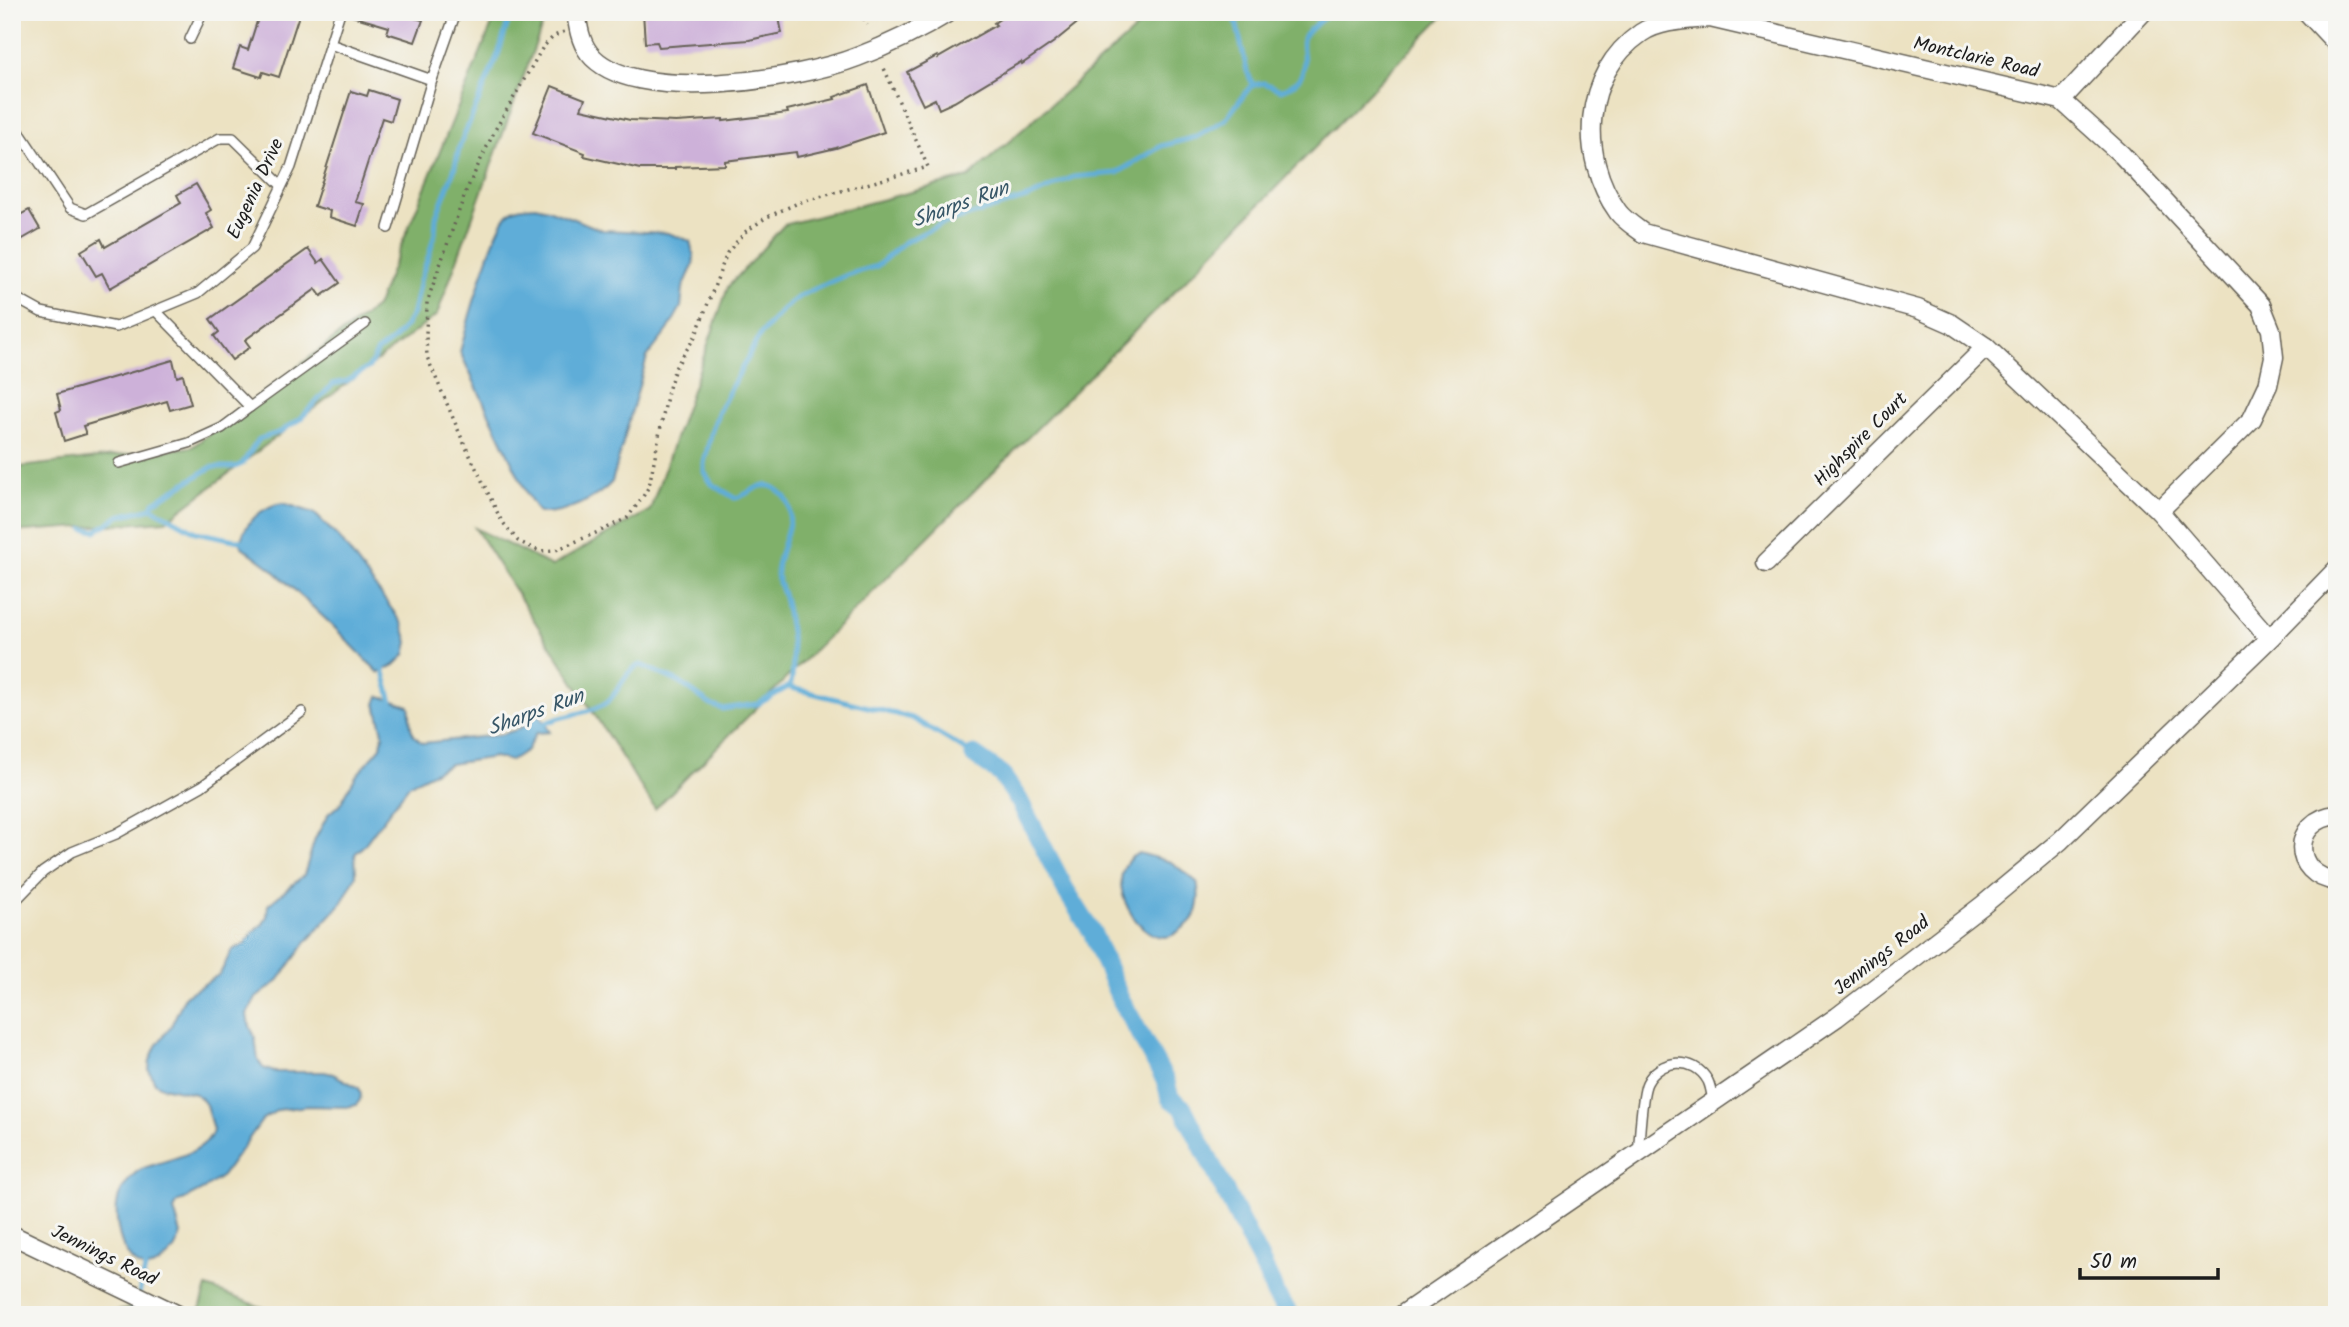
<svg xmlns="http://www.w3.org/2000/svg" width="2349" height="1327" viewBox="0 0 2349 1327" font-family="Kalam,sans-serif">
<rect width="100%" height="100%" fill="#f6f6f2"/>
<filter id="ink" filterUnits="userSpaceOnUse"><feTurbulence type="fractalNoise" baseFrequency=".0143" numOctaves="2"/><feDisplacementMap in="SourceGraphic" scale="14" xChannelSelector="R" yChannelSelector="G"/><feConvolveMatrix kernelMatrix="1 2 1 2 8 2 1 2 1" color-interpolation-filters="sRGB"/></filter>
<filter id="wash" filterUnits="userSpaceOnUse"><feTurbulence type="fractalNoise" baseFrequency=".00686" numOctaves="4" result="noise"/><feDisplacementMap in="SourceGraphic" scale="28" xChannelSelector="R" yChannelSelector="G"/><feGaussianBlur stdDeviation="1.57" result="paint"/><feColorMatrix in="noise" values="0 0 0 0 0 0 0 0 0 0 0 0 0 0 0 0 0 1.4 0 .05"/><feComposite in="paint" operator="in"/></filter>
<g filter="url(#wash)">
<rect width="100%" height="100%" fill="#ece2c2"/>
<g fill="#80b06a" stroke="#4e6643" stroke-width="2">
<path d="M 497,12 L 547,12 L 437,315 L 166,521 L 12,532 L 12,459 L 20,467 L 192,447 L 376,307 Z"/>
<path d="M 1155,12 L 1447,12 L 1182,284 L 655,809 L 475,528 L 552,566 L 650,510 L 728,287 L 784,225 L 969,177 Z"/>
<path d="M 207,1287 L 283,1315 L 198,1315 Z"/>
<path d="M 157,1302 L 168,1315 L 101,1315 Z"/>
</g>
<g fill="#5fadd8" stroke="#3e647a" stroke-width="2">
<path d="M 535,206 L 548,209 L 602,230 L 668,233 L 690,241 L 694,257 L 693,265 L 683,288 L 681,307 L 668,330 L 647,357 L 612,482 C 596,500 563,514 539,513 L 527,494 L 460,352 C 466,328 493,227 509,213 C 516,206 526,207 535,206 Z"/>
<path d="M 283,503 L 314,513 L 340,539 L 402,623 L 408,642 L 405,655 L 395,665 L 379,673 L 333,626 L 272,569 L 241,546 C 240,525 264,505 283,503 Z"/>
<path d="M 379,696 L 409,706 C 412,720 406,733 423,743 L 499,735 L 516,730 L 526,725 L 538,712 L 550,732 L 536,733 L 527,750 L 510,761 L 495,757 L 450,764 L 410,784 L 364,845 L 355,854 L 356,876 L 341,904 L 307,941 L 277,982 L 256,998 L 247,1014 L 248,1021 L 255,1038 L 258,1060 L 263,1068 L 274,1072 L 324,1072 L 333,1074 L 359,1088 L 361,1094 L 360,1100 L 356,1105 L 346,1107 L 307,1106 L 278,1110 L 263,1119 L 222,1176 L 204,1189 L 177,1203 L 174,1210 L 181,1234 C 178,1245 172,1254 163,1261 C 127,1289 110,1221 119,1196 C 123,1186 134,1171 144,1168 C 164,1160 207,1154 213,1130 L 206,1105 L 201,1098 L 195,1094 L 162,1087 L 155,1083 L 149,1070 L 150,1060 L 156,1046 L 171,1026 L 185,996 L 220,974 L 232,950 L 245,944 L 253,932 L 263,924 L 267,916 L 268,905 L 304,875 L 315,839 L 329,813 L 339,806 L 356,776 L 381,747 L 383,733 L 376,704 Z"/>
<path d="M 1139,853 L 1171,862 L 1197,882 C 1200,895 1199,914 1189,923 C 1183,928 1175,936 1166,937 C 1132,938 1100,870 1139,853 Z"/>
</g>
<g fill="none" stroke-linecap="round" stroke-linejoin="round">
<g stroke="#5fadd8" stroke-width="5">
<path d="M 1236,21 L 1247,71 L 1253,85"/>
<path d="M 152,508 L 196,532 L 245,542"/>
<path d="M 84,529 L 96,531 L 119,516 L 152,508 L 154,502 L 212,467 L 235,467 L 242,464 L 259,439 L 280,432 L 300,419 L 333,384 L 347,381 L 369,367 L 378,351 L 393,340 L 406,325 L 413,313 L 420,280 L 430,252 L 435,232 L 436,217 L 454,170 L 460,145 L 499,52 L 511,12"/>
<path d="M 382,665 L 393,706"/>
<path d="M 788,687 L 912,718 L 974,755"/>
<path d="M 542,725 C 562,713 589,716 608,701 C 620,691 625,669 641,665 L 679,682 L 711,705 L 722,709 L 758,704 L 788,687 L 791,683 C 796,662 789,622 785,601 C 783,592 778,583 777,575 C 774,548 809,510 775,488 C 760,479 749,496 735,498 L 712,484 L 704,472 L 704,463 L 712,430 L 719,410 L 760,335 L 783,309 L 801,295 L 847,275 L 877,266 L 903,243 L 939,225 L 1030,197 L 1073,177 L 1117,173 L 1161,146 L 1196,137 L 1225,120 L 1250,87 L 1257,84 L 1264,83 L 1281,90 C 1320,76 1295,49 1305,34 C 1306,31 1325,18 1330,12"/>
<path d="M 129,1315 L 138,1298 L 147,1261"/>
</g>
<path stroke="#5fadd8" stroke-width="19" d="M 974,755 L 1001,774 L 1019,800 L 1065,889 L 1092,932 L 1119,996 L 1166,1082 L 1170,1098 L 1183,1108 L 1269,1278 L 1275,1294 L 1290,1315"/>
</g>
<g id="blocks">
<g fill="#cdb1d9">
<path d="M 260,12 L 300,12 L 279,77 L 263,72 L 261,77 L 233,68 L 240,47 L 248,50 Z"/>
<path d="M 352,12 L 415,12 L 414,18 L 423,20 L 415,42 L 387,33 L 389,27 L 352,16 Z"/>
<path d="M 643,12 L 778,12 L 782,33 L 749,40 L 659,47 L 657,42 L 645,43 Z"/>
<path d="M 1010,12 L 1091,12 L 1054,42 L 1022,64 L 1021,62 L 954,102 L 939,109 L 935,99 L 923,105 L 907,72 L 937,56 L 938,58 L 996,25 L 994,23 Z"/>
<path d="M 868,85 L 884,132 L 836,148 L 797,157 L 796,152 L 725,161 L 725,165 L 675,167 L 675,169 L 640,169 L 584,156 L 585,153 L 533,133 L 552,86 L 585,99 L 581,109 L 630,120 L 676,122 L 723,119 L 723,121 L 788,113 L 787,110 L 835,99 L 834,97 Z"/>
<path d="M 369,90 L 397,99 L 391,121 L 382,118 L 355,202 L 364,204 L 357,226 L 329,217 L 330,211 L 314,206 L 351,91 L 367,96 Z"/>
<path d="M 196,184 L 211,210 L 206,213 L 214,228 L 110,288 L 102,273 L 96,276 L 81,251 L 101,239 L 105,247 L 181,203 L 177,195 Z"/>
<path d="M 29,210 L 40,229 L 12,245 L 12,219 Z"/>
<path d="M 308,249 L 318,263 L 323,259 L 340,283 L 321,296 L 316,289 L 245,340 L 250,347 L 232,360 L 214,336 L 219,332 L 210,319 Z"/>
<path d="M 173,360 L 177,377 L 183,375 L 191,404 L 170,410 L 167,401 L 137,410 L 83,426 L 86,434 L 64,441 L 56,412 L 61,410 L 57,394 Z"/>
</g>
</g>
</g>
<g filter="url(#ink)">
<use href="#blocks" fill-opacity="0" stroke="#656156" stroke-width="2"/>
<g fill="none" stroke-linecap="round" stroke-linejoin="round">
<defs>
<g id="service">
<path d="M 190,39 L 203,12"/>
<path d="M 330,44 L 432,80 L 456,12"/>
<path d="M 12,121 L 70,208 L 86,214 L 220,138 L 233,138 L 281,185"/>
<path d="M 388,228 L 432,80"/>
<path d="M 12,296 L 41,312 L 116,327 L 198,293 L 252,248 L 291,167 L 340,12"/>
<path d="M 156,311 L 250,407 L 365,324"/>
<path d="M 119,463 L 189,443 L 222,428 L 250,407"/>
<path d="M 12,904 L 43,872 L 72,852 L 116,834 L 202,786 L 302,712"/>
<path d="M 1638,1153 C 1640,1138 1641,1095 1647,1083 C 1659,1059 1694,1055 1708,1081 C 1711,1087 1712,1096 1713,1102"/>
</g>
<g id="minor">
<path d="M 576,12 C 578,26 580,41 589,53 C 631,107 801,79 857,57 C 889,45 920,30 949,12"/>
<path d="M 2307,12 L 2337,44"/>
<path d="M 1710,18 L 2061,100 L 2122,155 L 2261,305 L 2271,330 L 2274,357 L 2268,385 L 2252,419 L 2159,511 L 1986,347 L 1952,324 L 1918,309 L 1643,233 C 1635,227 1624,220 1618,212 C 1578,156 1582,74 1641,33 C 1660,20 1687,20 1710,18 Z"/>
<path d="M 2061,100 L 2143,12"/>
<path d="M 2159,511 L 2269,638"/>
<path d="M 1766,563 L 1986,347"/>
<path d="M 2337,815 C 2291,819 2290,876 2337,881"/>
<path d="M 12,1235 L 178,1315"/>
<path d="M 1402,1315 L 1837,1017 L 1983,905 L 2060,841 L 2272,636 L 2337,569"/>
</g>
</defs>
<use href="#service" stroke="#656156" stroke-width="12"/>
<use href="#minor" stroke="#656156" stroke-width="21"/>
<g stroke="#656156" stroke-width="3.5" stroke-dasharray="2 5" stroke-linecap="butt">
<path d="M 861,12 L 867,25"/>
<path d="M 564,32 L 554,36 L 543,47 L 495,130 L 466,191 L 427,302 L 426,335 L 427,357 L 462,439 L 501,520 L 518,541 L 539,551 L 556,550 L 605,529 L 627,518 L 641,500 L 649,486 L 668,391 L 675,368 L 696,335 L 727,253 L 745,232 L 767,217 L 798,203 L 928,167 L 883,66"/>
</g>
<use href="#service" stroke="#fff" stroke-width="9"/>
<use href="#minor" stroke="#fff" stroke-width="18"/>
</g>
</g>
<g text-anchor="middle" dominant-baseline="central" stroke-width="6" stroke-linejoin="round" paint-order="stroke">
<g font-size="19" fill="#1c1c1c" stroke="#f6f6f2">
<text transform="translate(1976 58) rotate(13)">Montclarie Road</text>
<text transform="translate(256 189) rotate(-65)">Eugenia Drive</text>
<text transform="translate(1861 440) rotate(-45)">Highspire Court</text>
<text transform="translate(1882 956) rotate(-38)">Jennings Road</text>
<text transform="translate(104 1256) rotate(26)">Jennings Road</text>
</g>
<g font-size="21" font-style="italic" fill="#375667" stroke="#f6f6f2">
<text transform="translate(961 205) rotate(-20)">Sharps Run</text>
<text transform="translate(536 713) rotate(-20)">Sharps Run</text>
</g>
</g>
<rect width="2349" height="1327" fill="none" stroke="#f6f6f2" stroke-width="42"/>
<path d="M2080 1268v10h138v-10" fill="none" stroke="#1c1c1c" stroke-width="3.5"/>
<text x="2090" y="1268" font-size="21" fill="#1c1c1c" stroke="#f6f6f2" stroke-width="5" paint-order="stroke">50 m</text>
</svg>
